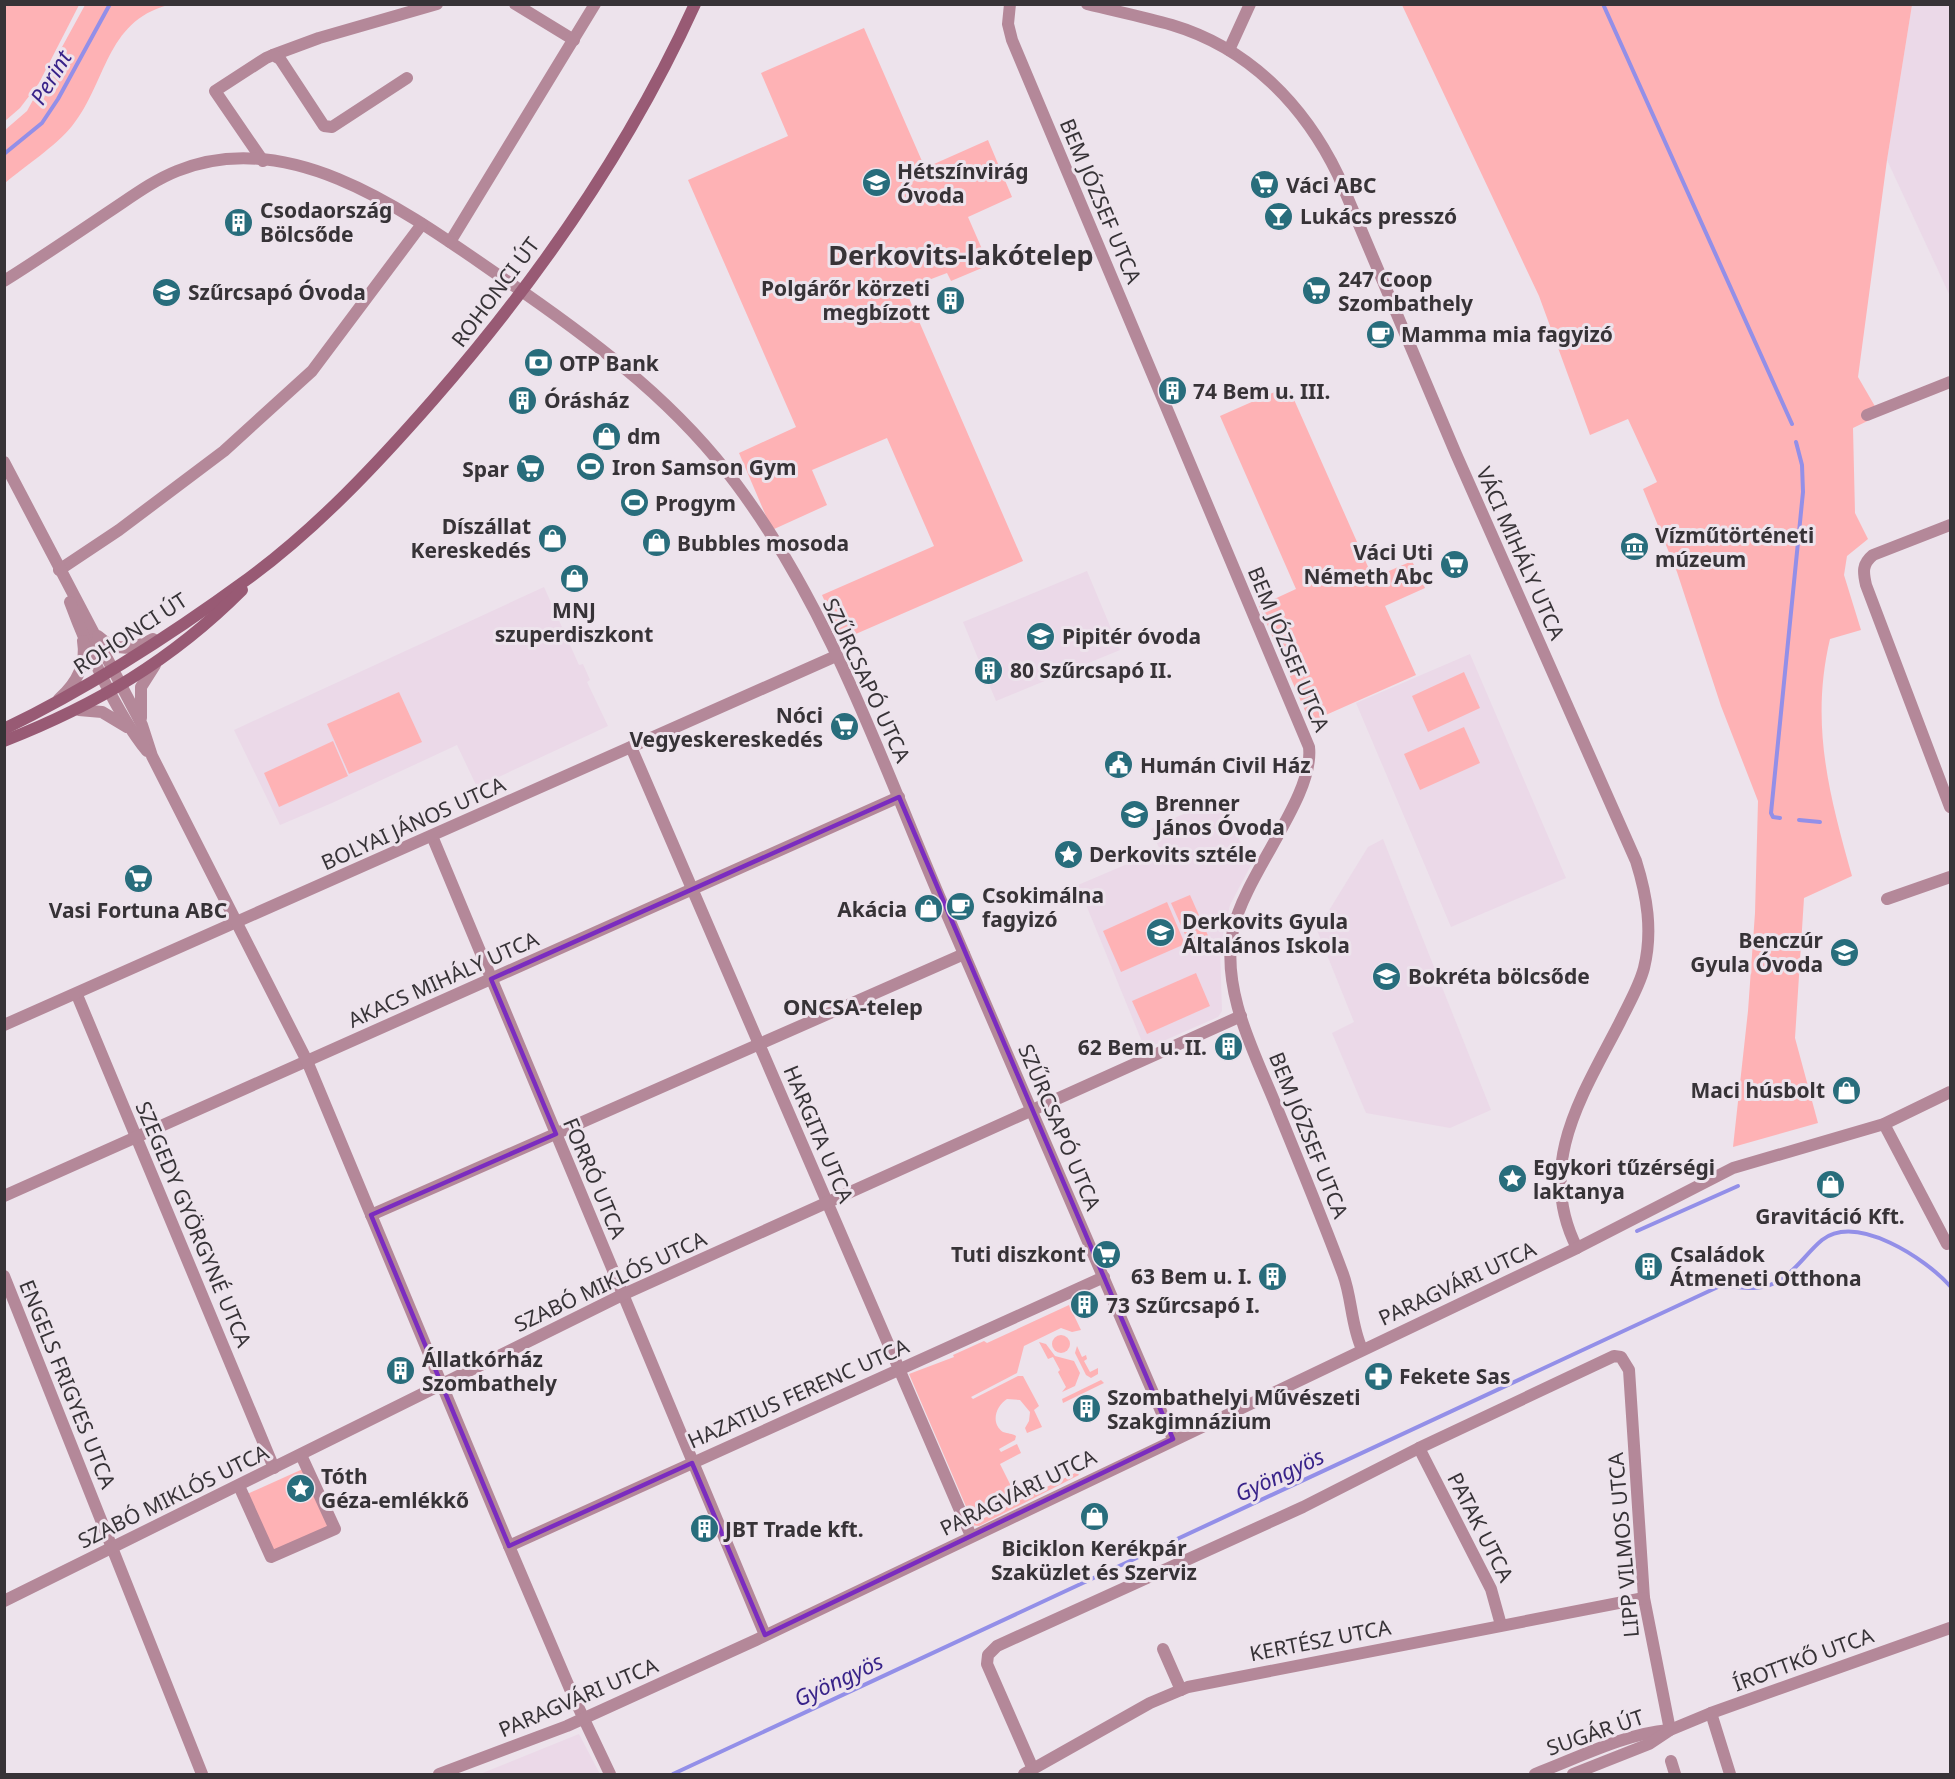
<svg xmlns="http://www.w3.org/2000/svg" width="1955" height="1779" viewBox="0 0 1955 1779" font-family="'Noto Sans',sans-serif">
<rect width="100%" height="100%" fill="#ede3ec"/>
<g fill="#ebd9e8">
<path d="M 1912,5 L 1950,5 L 1950,296 L 1887,160 Z"/>
<path d="M 1087,571 L 1120,650 L 996,701 L 986,677 L 997,672 L 993,663 L 982,668 L 963,622 Z"/>
<path d="M 544,587 L 579,665 L 583,664 L 590,680 L 587,682 L 608,726 L 477,787 L 457,745 L 332,803 L 280,825 L 234,730 Z"/>
<path d="M 1470,654 L 1566,878 L 1451,927 L 1356,703 Z"/>
<path d="M 1220,797 L 1251,865 L 1230,905 L 1220,948 L 1222,1011 L 1218,1017 L 1145,1049 L 1078,885 L 1160,850 L 1151,829 Z"/>
<path d="M 1383,839 L 1491,1110 L 1450,1128 L 1366,1113 L 1332,1033 L 1354,1022 L 1317,930 L 1368,847 Z"/>
<path d="M 579,1734 L 600,1774 L 480,1774 Z"/>
</g>
<g fill="#feb2b5">
<path d="M 5,4 L 79,5 L 39,83 L 20,108 L 5,121 Z"/>
<path d="M 85,5 L 168,5 C 105,22 107,83 72,126 C 56,146 25,166 5,183 L 5,130 L 27,111 Z"/>
<path d="M 1402,5 L 1912,5 L 1887,160 L 1858,377 L 1880,415 L 1853,428 L 1855,513 L 1868,539 L 1847,556 L 1844,575 L 1861,630 L 1830,639 C 1810,724 1829,794 1852,876 L 1804,898 L 1795,1038 L 1818,1123 L 1733,1147 L 1748,1011 L 1755,913 L 1758,801 L 1721,706 L 1677,572 L 1643,489 L 1657,482 L 1628,419 L 1590,435 L 1539,296 Z"/>
<path d="M 864,28 L 925,168 L 988,140 L 1012,197 L 968,217 L 989,265 L 951,281 L 947,273 L 905,289 L 1023,561 L 842,640 L 822,595 L 934,546 L 887,438 L 812,470 L 827,505 L 772,530 L 739,453 L 796,427 L 688,180 L 788,136 L 761,73 Z"/>
<path d="M 1288,386 L 1373,578 L 1412,561 L 1425,588 L 1385,606 L 1416,675 L 1310,722 L 1259,606 L 1296,589 L 1220,416 Z"/>
<path d="M 1464,672 L 1480,708 L 1428,732 L 1412,696 Z"/>
<path d="M 399,692 L 422,742 L 349,774 L 327,724 Z"/>
<path d="M 1464,727 L 1480,763 L 1420,790 L 1404,754 Z"/>
<path d="M 333,741 L 348,776 L 279,807 L 264,773 Z"/>
<path d="M 1190,895 L 1210,940 L 1191,948 L 1171,903 Z"/>
<path d="M 1167,902 L 1185,944 L 1121,972 L 1103,931 Z"/>
<path d="M 1196,973 L 1210,1006 L 1147,1034 L 1132,1001 Z"/>
<path d="M 1069,1305 L 1081,1330 L 1072,1332 L 1061,1328 L 1024,1346 L 1017,1373 L 971,1397 L 973,1399 L 1018,1376 L 1023,1376 L 1039,1406 L 1034,1410 L 1042,1427 L 1027,1433 L 1025,1428 L 1029,1421 L 1030,1412 L 1020,1400 L 1007,1399 C 996,1406 990,1423 1003,1432 C 1008,1434 1012,1433 1016,1436 L 1015,1440 L 999,1449 L 1001,1452 L 1017,1444 L 1021,1453 L 1000,1464 L 1014,1492 L 971,1518 L 909,1374 L 954,1357 L 953,1355 L 984,1341 L 987,1343 Z"/>
<circle cx="1061" cy="1344" r="9"/>
<path d="M 1039,1342 L 1046,1344 L 1055,1356 L 1074,1361 L 1080,1373 L 1075,1386 L 1062,1392 L 1066,1387 L 1058,1372 L 1060,1370 L 1053,1357 L 1048,1359 Z"/>
<path d="M 1077,1346 L 1082,1357 L 1086,1355 L 1087,1359 L 1084,1361 L 1090,1372 L 1098,1368 L 1098,1374 L 1091,1378 L 1086,1375 L 1075,1353 Z"/>
<path d="M 1101,1380 L 1104,1383 L 1063,1403 L 1062,1399 Z"/>
<path d="M 305,1468 L 333,1528 L 273,1555 L 245,1495 Z"/>
<path d="M 1077,1472 L 1079,1475 L 979,1526 L 970,1525 Z"/>
</g>
<g fill="none" stroke-linecap="round" stroke-linejoin="round">
<g stroke="#938fe8" stroke-width="4">
<path d="M 1603,4 L 1792,424"/>
<path d="M 4,154 L 42,123 L 58,99 L 110,4"/>
<path d="M 1780,818 L 1773,817 L 1771,813 L 1803,492 L 1802,465 L 1796,442"/>
<path d="M 1799,820 L 1820,822"/>
<path d="M 1637,1231 L 1738,1186"/>
<path d="M 673,1774 L 1720,1286 C 1737,1286 1755,1291 1770,1285 C 1793,1276 1804,1255 1822,1240 C 1857,1213 1926,1259 1950,1286"/>
</g>
<g stroke="#b48899" stroke-width="12">
<path d="M 515,4 L 574,40"/>
<path d="M 1010,4 L 1008,24 L 1012,40 L 1309,747 C 1315,796 1245,874 1233,930 C 1220,992 1257,1057 1279,1113 C 1301,1167 1323,1220 1343,1274 C 1352,1298 1351,1326 1362,1349"/>
<path d="M 1087,4 C 1115,11 1144,17 1172,25 C 1249,48 1304,105 1338,175 L 1456,454 L 1636,861 C 1647,896 1653,931 1644,968 C 1639,987 1628,1005 1620,1022 C 1582,1096 1535,1165 1577,1248"/>
<path d="M 1229,50 L 1250,4"/>
<path d="M 273,55 L 319,38 L 437,4"/>
<path d="M 263,161 L 215,91 L 266,58 L 273,55 L 280,59 L 324,126 L 332,127 L 407,78"/>
<path d="M 450,242 L 595,4"/>
<path d="M 4,281 C 39,259 73,236 107,213 C 130,198 152,181 177,171 C 300,121 427,228 523,292"/>
<path d="M 1867,415 L 1950,382"/>
<path d="M 1950,525 L 1873,555 C 1862,564 1863,572 1866,585 L 1950,807"/>
<path d="M 59,570 L 119,530 L 224,451 L 312,371 L 422,224"/>
<path d="M 631,747 L 971,1536"/>
<path d="M 432,836 L 765,1635"/>
<path d="M 1887,899 L 1950,877"/>
<path d="M 77,995 L 274,1468"/>
<path d="M 4,1025 L 836,656"/>
<path d="M 1884,1124 L 1947,1244"/>
<path d="M 4,1196 L 899,797"/>
<path d="M 371,1215 L 964,954"/>
<path d="M 4,1276 L 202,1774"/>
<path d="M 1419,1448 L 1491,1589 L 1501,1625"/>
<path d="M 239,1486 L 271,1557 L 335,1529 L 301,1455"/>
<path d="M 509,1546 L 1104,1277"/>
<path d="M 4,1601 L 622,1295 L 1241,1016"/>
<path d="M 1163,1649 L 1181,1690"/>
<path d="M 1711,1713 L 1730,1774"/>
<path d="M 1671,1761 L 1675,1774"/>
<path d="M 1033,1769 L 987,1664 L 988,1655 L 997,1646 L 1303,1507 L 1419,1448 L 1614,1356 L 1621,1357 L 1629,1370 L 1644,1598 L 1670,1730"/>
<path d="M 1024,1774 L 1150,1703 L 1188,1687 L 1644,1598"/>
<path d="M 1535,1774 C 1578,1758 1623,1734 1669,1730"/>
<path d="M 1573,1774 L 1649,1744 L 1670,1730 L 1711,1713 L 1950,1628"/>
</g>
<g stroke="#b48899" stroke-width="12">
<path d="M 523,292 C 602,347 679,406 737,485 C 834,615 885,772 949,919 C 1024,1092 1098,1266 1173,1439"/>
<path d="M 4,462 L 142,725 L 152,756 L 307,1061 L 509,1546 L 573,1696 L 610,1774"/>
<path d="M 70,602 C 87,648 116,713 147,751"/>
<path d="M 98,636 C 115,652 134,650 153,639"/>
<path d="M 59,699 C 76,684 87,664 83,641"/>
<path d="M 79,710 L 102,712 L 127,727"/>
<path d="M 141,718 L 141,687 L 155,665"/>
<path d="M 439,1774 L 567,1726 L 756,1640 L 1577,1248 L 1733,1168 L 1884,1124 L 1950,1092"/>
</g>
<g stroke="#985a74" stroke-width="12">
<path d="M 4,729 C 91,687 171,635 249,578 C 317,528 377,464 433,400 C 537,281 629,149 695,4"/>
<path d="M 4,741 C 96,705 172,660 242,590"/>
</g>
</g>
<path fill="none" stroke="#7b2cbf" stroke-width="4.5" stroke-linejoin="round" d="M 899,797 L 1173,1439 L 765,1635 L 692,1463 L 509,1546 L 371,1215 L 556,1134 L 491,979 Z"/>
<defs>
<symbol id="school-disc" viewBox="-11 -11 22 22"><circle r="9.5" fill="#286d7c" stroke="#ede3ec"/><path d="M0-5L7-2L0 1L-7-2ZM-4 1L0 2.5L4 1V4Q0 6-4 4Z" fill="#fff"/></symbol>
<symbol id="supermarket-disc" viewBox="-11 -11 22 22"><circle r="9.5" fill="#286d7c" stroke="#ede3ec"/><path d="M-6-5.5h2.5l.6 2H6L4.5 2H-2.5L-4.4-4H-6ZM-1.5 3.2a1.3 1.3 0 1 0 .1 0ZM3 3.2a1.3 1.3 0 1 0 .1 0Z" fill="#fff"/></symbol>
<symbol id="bar-disc" viewBox="-11 -11 22 22"><circle r="9.5" fill="#286d7c" stroke="#ede3ec"/><path d="M-6-5H6L.8 .8V4.5H3.5V6h-7V4.5H-.8V.8Z" fill="#fff"/></symbol>
<symbol id="building-disc" viewBox="-11 -11 22 22"><circle r="9.5" fill="#286d7c" stroke="#ede3ec"/><path d="M-4-6H4V6H1V3H-1V6H-4ZM-2.5-4.3h1.7v1.8h-1.7ZM.8-4.3h1.7v1.8H.8ZM-2.5-1h1.7V.8h-1.7ZM.8-1h1.7V.8H.8Z" fill="#fff"/></symbol>
<symbol id="cafe-disc" viewBox="-11 -11 22 22"><circle r="9.5" fill="#286d7c" stroke="#ede3ec"/><path d="M-5.5-4.5H6V0H3Q3 3.5 0 3.5H-2.5Q-5.5 3.5-5.5 0ZM3-3.2v2h1.7v-2ZM-6 4.5H4V6H-6Z" fill="#fff"/></symbol>
<symbol id="bank-disc" viewBox="-11 -11 22 22"><circle r="9.5" fill="#286d7c" stroke="#ede3ec"/><path d="M-6-4H6V4H-6ZM0-2.3a2.3 2.3 0 1 0 0 4.6a2.3 2.3 0 1 0 0-4.6Z" fill="#fff"/></symbol>
<symbol id="shop-disc" viewBox="-11 -11 22 22"><circle r="9.5" fill="#286d7c" stroke="#ede3ec"/><path d="M-5-2.5h2.3a2.7 3.5 0 0 1 5.4 0H5L5.5 6h-11ZM-1.5-2.5h3a1.5 2.3 0 0 0-3 0Z" fill="#fff"/></symbol>
<symbol id="stadium-disc" viewBox="-11 -11 22 22"><circle r="9.5" fill="#286d7c" stroke="#ede3ec"/><path d="M0-5a6.5 5 0 1 0 0 10a6.5 5 0 1 0 0-10ZM-3.5-1.8h7v3.6h-7Z" fill="#fff"/></symbol>
<symbol id="museum-disc" viewBox="-11 -11 22 22"><circle r="9.5" fill="#286d7c" stroke="#ede3ec"/><path d="M0-6L6-3V-2H-6V-3ZM-5-1h2V3h-2ZM-1-1h2V3h-2ZM3-1h2V3H3ZM-6 4H6V6H-6Z" fill="#fff"/></symbol>
<symbol id="civic-disc" viewBox="-11 -11 22 22"><circle r="9.5" fill="#286d7c" stroke="#ede3ec"/><path d="M-.6-6.5H3V-4.5H.6V-3L4-1V1h2V6H-6V1h2V-1L-.6-3ZM-1.2 2.5V6h2.4V2.5Z" fill="#fff"/></symbol>
<symbol id="sight-disc" viewBox="-11 -11 22 22"><circle r="9.5" fill="#286d7c" stroke="#ede3ec"/><path d="M0-6L1.8-2.2L6-1.7L2.9 1.2L3.7 5.4L0 3.3L-3.7 5.4L-2.9 1.2L-6-1.7L-1.8-2.2Z" fill="#fff"/></symbol>
<symbol id="pharmacy-disc" viewBox="-11 -11 22 22"><circle r="9.5" fill="#286d7c" stroke="#ede3ec"/><path d="M-2-6h4v4h4v4h-4v4h-4v-4h-4v-4h4Z" fill="#fff"/></symbol>
</defs>
<g fill-rule="evenodd">
<use href="#school-disc" x="860" y="166" width="33" height="33"/>
<use href="#supermarket-disc" x="1248" y="168" width="33" height="33"/>
<use href="#bar-disc" x="1262" y="200" width="33" height="33"/>
<use href="#building-disc" x="222" y="206" width="33" height="33"/>
<use href="#supermarket-disc" x="1300" y="274" width="33" height="33"/>
<use href="#school-disc" x="150" y="276" width="33" height="33"/>
<use href="#building-disc" x="934" y="284" width="33" height="33"/>
<use href="#cafe-disc" x="1364" y="318" width="33" height="33"/>
<use href="#bank-disc" x="522" y="346" width="33" height="33"/>
<use href="#building-disc" x="1156" y="374" width="33" height="33"/>
<use href="#building-disc" x="506" y="384" width="33" height="33"/>
<use href="#shop-disc" x="590" y="420" width="33" height="33"/>
<use href="#stadium-disc" x="574" y="450" width="33" height="33"/>
<use href="#supermarket-disc" x="514" y="452" width="33" height="33"/>
<use href="#stadium-disc" x="618" y="486" width="33" height="33"/>
<use href="#shop-disc" x="536" y="522" width="33" height="33"/>
<use href="#shop-disc" x="640" y="526" width="33" height="33"/>
<use href="#museum-disc" x="1618" y="530" width="33" height="33"/>
<use href="#supermarket-disc" x="1438" y="548" width="33" height="33"/>
<use href="#shop-disc" x="558" y="562" width="33" height="33"/>
<use href="#school-disc" x="1024" y="620" width="33" height="33"/>
<use href="#building-disc" x="972" y="654" width="33" height="33"/>
<use href="#supermarket-disc" x="828" y="710" width="33" height="33"/>
<use href="#civic-disc" x="1102" y="748" width="33" height="33"/>
<use href="#school-disc" x="1118" y="798" width="33" height="33"/>
<use href="#sight-disc" x="1052" y="838" width="33" height="33"/>
<use href="#supermarket-disc" x="122" y="862" width="33" height="33"/>
<use href="#cafe-disc" x="944" y="890" width="33" height="33"/>
<use href="#shop-disc" x="912" y="892" width="33" height="33"/>
<use href="#school-disc" x="1144" y="916" width="33" height="33"/>
<use href="#school-disc" x="1828" y="936" width="33" height="33"/>
<use href="#school-disc" x="1370" y="960" width="33" height="33"/>
<use href="#building-disc" x="1212" y="1030" width="33" height="33"/>
<use href="#shop-disc" x="1830" y="1074" width="33" height="33"/>
<use href="#sight-disc" x="1496" y="1162" width="33" height="33"/>
<use href="#shop-disc" x="1814" y="1168" width="33" height="33"/>
<use href="#supermarket-disc" x="1090" y="1238" width="33" height="33"/>
<use href="#building-disc" x="1632" y="1250" width="33" height="33"/>
<use href="#building-disc" x="1256" y="1260" width="33" height="33"/>
<use href="#building-disc" x="1068" y="1288" width="33" height="33"/>
<use href="#building-disc" x="384" y="1354" width="33" height="33"/>
<use href="#pharmacy-disc" x="1362" y="1360" width="33" height="33"/>
<use href="#building-disc" x="1070" y="1392" width="33" height="33"/>
<use href="#sight-disc" x="284" y="1472" width="33" height="33"/>
<use href="#shop-disc" x="1078" y="1500" width="33" height="33"/>
<use href="#building-disc" x="688" y="1512" width="33" height="33"/>
</g>
<g text-anchor="middle" dominant-baseline="central" stroke-width="6" stroke-linejoin="round" paint-order="stroke">
<g font-size="21" font-weight="bold" fill="#373337" stroke="#ede3ec" text-anchor="start">
<text x="897" y="171">Hétszínvirág<tspan x="897" dy="24">Óvoda</tspan></text>
<text x="1286" y="185">Váci ABC</text>
<text x="260" y="210">Csodaország<tspan x="260" dy="24">Bölcsőde</tspan></text>
<text x="1300" y="216">Lukács presszó</text>
<text x="1338" y="279">247 Coop<tspan x="1338" dy="24">Szombathely</tspan></text>
<text x="930" y="288" text-anchor="end">Polgárőr körzeti<tspan x="930" dy="24">megbízott</tspan></text>
<text x="188" y="292">Szűrcsapó Óvoda</text>
<text x="1401" y="334">Mamma mia fagyizó</text>
<text x="559" y="363">OTP Bank</text>
<text x="1193" y="391">74 Bem u. III.</text>
<text x="544" y="400">Órásház</text>
<text x="627" y="436">dm</text>
<text x="612" y="467">Iron Samson Gym</text>
<text x="509" y="469" text-anchor="end">Spar</text>
<text x="655" y="503">Progym</text>
<text x="531" y="526" text-anchor="end">Díszállat<tspan x="531" dy="24">Kereskedés</tspan></text>
<text x="1655" y="535">Vízműtörténeti<tspan x="1655" dy="24">múzeum</tspan></text>
<text x="677" y="543">Bubbles mosoda</text>
<text x="1433" y="552" text-anchor="end">Váci Uti<tspan x="1433" dy="24">Németh Abc</tspan></text>
<text x="574" y="610" text-anchor="middle">MNJ<tspan x="574" dy="24">szuperdiszkont</tspan></text>
<text x="1062" y="636">Pipitér óvoda</text>
<text x="1010" y="670">80 Szűrcsapó II.</text>
<text x="823" y="715" text-anchor="end">Nóci<tspan x="823" dy="24">Vegyeskereskedés</tspan></text>
<text x="1140" y="765">Humán Civil Ház</text>
<text x="1155" y="803">Brenner<tspan x="1155" dy="24">János Óvoda</tspan></text>
<text x="1089" y="854">Derkovits sztéle</text>
<text x="982" y="895">Csokimálna<tspan x="982" dy="24">fagyizó</tspan></text>
<text x="907" y="909" text-anchor="end">Akácia</text>
<text x="138" y="910" text-anchor="middle">Vasi Fortuna ABC</text>
<text x="1182" y="921">Derkovits Gyula<tspan x="1182" dy="24">Általános Iskola</tspan></text>
<text x="1823" y="940" text-anchor="end">Benczúr<tspan x="1823" dy="24">Gyula Óvoda</tspan></text>
<text x="1408" y="976">Bokréta bölcsőde</text>
<text x="1207" y="1047" text-anchor="end">62 Bem u. II.</text>
<text x="1825" y="1090" text-anchor="end">Maci húsbolt</text>
<text x="1533" y="1167">Egykori tűzérségi<tspan x="1533" dy="24">laktanya</tspan></text>
<text x="1830" y="1216" text-anchor="middle">Gravitáció Kft.</text>
<text x="1086" y="1254" text-anchor="end">Tuti diszkont</text>
<text x="1670" y="1254">Családok<tspan x="1670" dy="24">Átmeneti Otthona</tspan></text>
<text x="1252" y="1276" text-anchor="end">63 Bem u. I.</text>
<text x="1106" y="1305">73 Szűrcsapó I.</text>
<text x="422" y="1359">Állatkórház<tspan x="422" dy="24">Szombathely</tspan></text>
<text x="1399" y="1376">Fekete Sas</text>
<text x="1107" y="1397">Szombathelyi Művészeti<tspan x="1107" dy="24">Szakgimnázium</tspan></text>
<text x="321" y="1476">Tóth<tspan x="321" dy="24">Géza-emlékkő</tspan></text>
<text x="725" y="1529">JBT Trade kft.</text>
<text x="1094" y="1548" text-anchor="middle">Biciklon Kerékpár<tspan x="1094" dy="24">Szaküzlet és Szerviz</tspan></text>
</g>
<g font-size="21" fill="#373337" stroke="#ede3ec">
<text transform="translate(1101 201) rotate(67)">BEM JÓZSEF UTCA</text>
<text transform="translate(495 292) rotate(-53)">ROHONCI ÚT</text>
<text transform="translate(1521 553) rotate(66)">VÁCI MIHÁLY UTCA</text>
<text transform="translate(130 633) rotate(-33)">ROHONCI ÚT</text>
<text transform="translate(1289 649) rotate(67)">BEM JÓZSEF UTCA</text>
<text transform="translate(867 680) rotate(65)">SZŰRCSAPÓ UTCA</text>
<text transform="translate(413 823) rotate(-24)">BOLYAI JÁNOS UTCA</text>
<text transform="translate(443 979) rotate(-24)">AKACS MIHÁLY UTCA</text>
<text transform="translate(1060 1127) rotate(67)">SZŰRCSAPÓ UTCA</text>
<text transform="translate(819 1134) rotate(67)">HARGITA UTCA</text>
<text transform="translate(1309 1135) rotate(68)">BEM JÓZSEF UTCA</text>
<text transform="translate(595 1178) rotate(67)">FORRÓ UTCA</text>
<text transform="translate(194 1224) rotate(67)">SZEGEDY GYÖRGYNÉ UTCA</text>
<text transform="translate(610 1281) rotate(-25)">SZABÓ MIKLÓS UTCA</text>
<text transform="translate(1457 1283) rotate(-25)">PARAGVÁRI UTCA</text>
<text transform="translate(68 1384) rotate(68)">ENGELS FRIGYES UTCA</text>
<text transform="translate(798 1393) rotate(-24)">HAZATIUS FERENC UTCA</text>
<text transform="translate(1018 1492) rotate(-26)">PARAGVÁRI UTCA</text>
<text transform="translate(173 1496) rotate(-26)">SZABÓ MIKLÓS UTCA</text>
<text transform="translate(1481 1527) rotate(63)">PATAK UTCA</text>
<text transform="translate(1623 1545) rotate(-95)">LIPP VILMOS UTCA</text>
<text transform="translate(1320 1640) rotate(-11)">KERTÉSZ UTCA</text>
<text transform="translate(1803 1659) rotate(-20)">ÍROTTKŐ UTCA</text>
<text transform="translate(578 1697) rotate(-23)">PARAGVÁRI UTCA</text>
<text transform="translate(1595 1732) rotate(-19)">SUGÁR ÚT</text>
</g>
<g font-size="22" font-style="italic" fill="#382389" stroke="#ede3ec">
<text transform="translate(50 77) rotate(-59)">Perint</text>
<text transform="translate(1279 1474) rotate(-25)">Gyöngyös</text>
<text transform="translate(838 1679) rotate(-25)">Gyöngyös</text>
</g>
<g font-size="22" font-weight="bold" fill="#373337" stroke="#ede3ec">
<text x="853" y="1006">ONCSA-telep</text>
</g>
<g font-size="27" font-weight="bold" fill="#373337" stroke="#ede3ec">
<text x="961" y="254">Derkovits-lakótelep</text>
</g>
</g>
<rect width="1955" height="1779" fill="none" stroke="#373337" stroke-width="12"/>
</svg>
